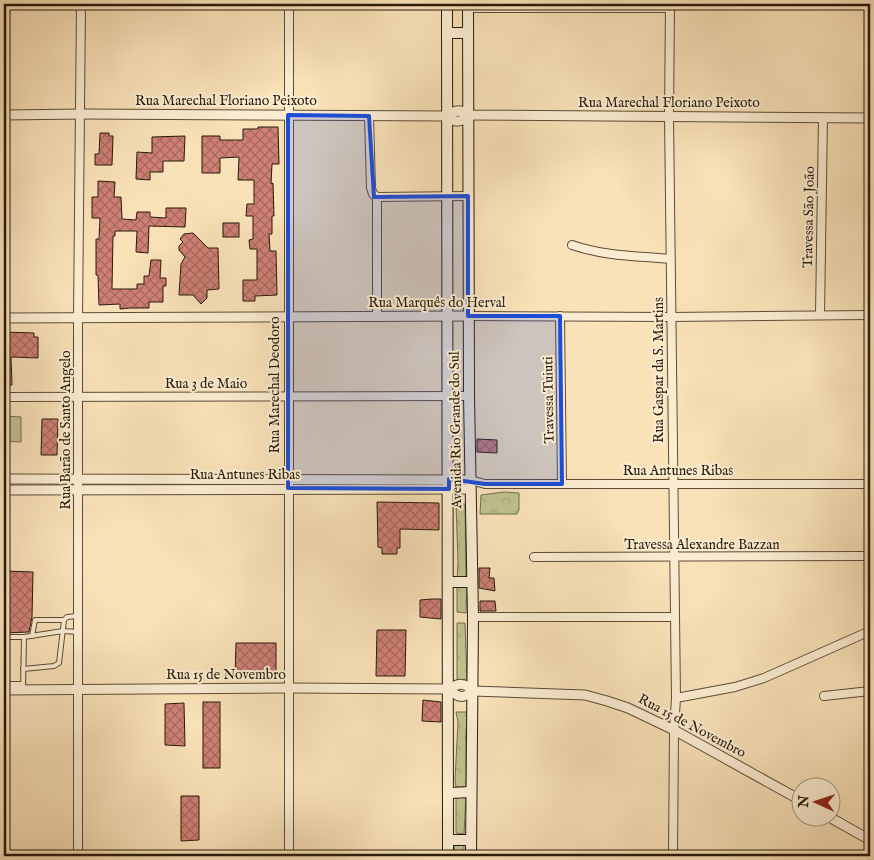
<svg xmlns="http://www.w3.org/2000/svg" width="874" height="860" viewBox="0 0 874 860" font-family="'IM FELL English',serif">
<defs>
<pattern id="park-crowns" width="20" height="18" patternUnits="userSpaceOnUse" patternTransform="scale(1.25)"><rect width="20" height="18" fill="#bfc28e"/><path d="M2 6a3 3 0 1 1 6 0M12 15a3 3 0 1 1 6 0" fill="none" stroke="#a4a679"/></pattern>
<pattern id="building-cross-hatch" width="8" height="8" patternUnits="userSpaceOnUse" patternTransform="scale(1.25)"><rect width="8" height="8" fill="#cf8075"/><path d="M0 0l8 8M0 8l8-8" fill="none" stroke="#a8685e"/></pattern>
</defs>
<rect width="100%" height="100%" fill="#f9e1b8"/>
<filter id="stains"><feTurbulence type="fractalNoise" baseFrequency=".004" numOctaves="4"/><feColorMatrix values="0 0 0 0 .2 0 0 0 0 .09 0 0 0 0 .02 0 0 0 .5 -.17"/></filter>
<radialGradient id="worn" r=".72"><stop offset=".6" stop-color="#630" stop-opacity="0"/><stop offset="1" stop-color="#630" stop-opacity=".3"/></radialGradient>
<g fill="url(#park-crowns)" stroke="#736e4c">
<path d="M 504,492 L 519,493 L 519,510 L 517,514 L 480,514 L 481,495 Z"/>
<path d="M 456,504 L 465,504 L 466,580 L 457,582 L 458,561 Z"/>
<path d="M 457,583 L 467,584 L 466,613 L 457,612 Z"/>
<path d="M 457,623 L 465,623 L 467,679 L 457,680 Z"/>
<path d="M 456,712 L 466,712 L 470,717 L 466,730 L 466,787 L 456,787 L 455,780 L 458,722 Z"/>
<path d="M 456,796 L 466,796 L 464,834 L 456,833 Z"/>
<path d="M 464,844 L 464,856 L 455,856 L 454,845 Z"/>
</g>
<path fill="#bfc28e" stroke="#736e4c" d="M 4,416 L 21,417 L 21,442 L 4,441 Z"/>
<g fill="url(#building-cross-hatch)" stroke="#271b0b">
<path d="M 258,127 L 278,127 L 279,164 L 272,164 L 271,184 L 273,183 L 274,216 L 272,216 L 272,234 L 269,234 L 270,251 L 276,251 L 277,295 L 255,296 L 255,301 L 243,301 L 243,280 L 257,280 L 257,249 L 250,249 L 249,240 L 253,239 L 253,216 L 246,216 L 247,204 L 254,204 L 254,180 L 238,180 L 239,157 L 220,158 L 220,173 L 202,173 L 202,136 L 220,136 L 220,140 L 243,140 L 243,129 L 258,129 Z"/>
<path d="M 100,133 L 109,133 L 109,136 L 113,136 L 112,165 L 95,165 L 95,154 L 99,154 Z"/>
<path d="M 185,136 L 184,161 L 163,161 L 163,172 L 150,172 L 150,180 L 136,179 L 137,152 L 152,153 L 152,137 Z"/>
<path d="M 98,181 L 115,182 L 114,197 L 121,197 L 122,219 L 136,220 L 137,212 L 150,212 L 150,217 L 166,218 L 166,208 L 186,208 L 185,227 L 149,226 L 148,253 L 136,252 L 137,231 L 115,231 L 115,236 L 113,236 L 112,289 L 137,289 L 137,284 L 144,284 L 144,276 L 149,276 L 151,260 L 161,260 L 160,278 L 166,278 L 166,286 L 163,286 L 163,302 L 149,302 L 149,308 L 130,308 L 120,309 L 120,304 L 99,305 L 98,275 L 96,275 L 96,239 L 99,239 L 100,218 L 92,218 L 92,197 L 98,197 Z"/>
<rect x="223" y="223" width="16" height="14"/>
<path d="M 193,233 L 208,248 L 218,248 L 219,289 L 207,290 L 207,298 L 201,304 L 193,295 L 179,295 L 181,264 L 185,257 L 179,250 L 179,246 L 183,242 L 180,239 L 184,234 Z"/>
<path d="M 4,332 L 34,333 L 34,337 L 38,337 L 38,358 L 11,357 L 12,385 L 4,385 Z"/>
<path d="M 42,419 L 58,419 L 57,455 L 41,455 Z"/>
<path d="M 477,439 L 497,440 L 497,453 L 477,452 Z"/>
<path d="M 377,502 L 439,503 L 439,530 L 400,529 L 400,548 L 397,548 L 397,554 L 382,554 L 382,548 L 378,547 Z"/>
<path d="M 479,568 L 490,568 L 489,578 L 494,578 L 495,591 L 479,588 Z"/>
<path d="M 4,571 L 33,572 L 32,617 L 29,632 L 4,633 Z"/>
<path d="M 432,599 L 441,599 L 441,619 L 420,617 L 420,600 Z"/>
<path d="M 480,601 L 495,601 L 496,611 L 480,611 Z"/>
<path d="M 377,630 L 406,630 L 405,676 L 376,676 Z"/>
<path d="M 236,643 L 276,643 L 276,679 L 235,678 Z"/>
<path d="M 423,700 L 441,702 L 441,722 L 422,721 Z"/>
<rect x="203" y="702" width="17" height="66"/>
<path d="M 184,703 L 185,746 L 165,745 L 165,704 Z"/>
<path d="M 181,796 L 199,796 L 199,840 L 181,841 Z"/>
</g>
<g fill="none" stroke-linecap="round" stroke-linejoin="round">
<defs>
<g id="service">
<path d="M 32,636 L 35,620 L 64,620"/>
<path d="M 4,637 L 24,637 L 23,690"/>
<path d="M 24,637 L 63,631 L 79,632"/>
<path d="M 23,669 L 54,666 L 59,663 L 64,620 L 67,617 L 78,616"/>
<path d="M 4,684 L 23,684"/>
</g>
<g id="minor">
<path d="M 670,4 L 669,116 L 676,698 L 674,730 L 673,856"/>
<path d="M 468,8 L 670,8"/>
<path d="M 369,116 L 371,188 L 373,194 L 377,197 L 468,196"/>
<path d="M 377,197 L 377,317"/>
<path d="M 572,245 C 604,256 637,256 670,259"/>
<path d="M 820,315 L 823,118"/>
<path d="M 468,316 L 671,317 L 870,315"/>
<path d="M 560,316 L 562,484"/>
<path d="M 4,397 L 469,396"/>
<path d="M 470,480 L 485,484 L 870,484"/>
<path d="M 534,557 L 870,556"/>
<path d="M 473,617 L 674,617"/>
<path d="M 824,696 L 870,691"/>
<path d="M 676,698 L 735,687 L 764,678 L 870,631"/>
<path d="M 78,856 L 78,318 L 81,4"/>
<path d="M 289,856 L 289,4"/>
</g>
<g id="tertiary">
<path d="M 4,115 L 82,114 L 447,116 C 454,110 461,109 468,115 L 870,118"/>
<path d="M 447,116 C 454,123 462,123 468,115"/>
<path d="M 4,318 L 468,316"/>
<path d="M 4,479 L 470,480"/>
<path d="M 4,490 L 470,489"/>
<path d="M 449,689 C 458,698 463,699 473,691"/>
<path d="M 4,690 L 289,688 L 449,689 C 459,683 464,682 473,691 L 585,695 L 607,701 L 628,708 L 674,730 L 802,801"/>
<path d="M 831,818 L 870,840"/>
</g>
<g id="secondary">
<path d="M 447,4 L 448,856"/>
<path d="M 468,4 L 469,396 L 473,617 L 471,856"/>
<path d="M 447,33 L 468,33"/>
<path d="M 449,582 L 472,582"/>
<path d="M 449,793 L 471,792"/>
<path d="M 449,840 L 471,840"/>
</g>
</defs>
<use href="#service" stroke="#5c4c36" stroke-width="6"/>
<use href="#minor" stroke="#5c4c36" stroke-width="10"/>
<use href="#tertiary" stroke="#5c4c36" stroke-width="11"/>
<use href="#secondary" stroke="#271b0b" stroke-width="12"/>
<use href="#service" stroke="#fbecd1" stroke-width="4"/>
<use href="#minor" stroke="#fbecd1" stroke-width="8"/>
<use href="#tertiary" stroke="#fbecd1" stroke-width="9"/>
<use href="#secondary" stroke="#fbecd1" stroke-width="10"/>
</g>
<path fill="#1d4ed8" fill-opacity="0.2" stroke="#1d4ed8" stroke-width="4" stroke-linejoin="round" d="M 288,115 L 369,116 L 374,197 L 468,196 L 468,316 L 560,316 L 562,484 L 485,484 L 449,479 L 449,489 L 288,488 Z"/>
<g text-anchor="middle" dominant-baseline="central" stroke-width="4" stroke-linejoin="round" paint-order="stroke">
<g font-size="14" fill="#271b0b" stroke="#fbecd1">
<text x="226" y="101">Rua Marechal Floriano Peixoto</text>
<text x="669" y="103">Rua Marechal Floriano Peixoto</text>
<text transform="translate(809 217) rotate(-89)">Travessa São João</text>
<text x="437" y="303">Rua Marquês do Herval</text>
<text transform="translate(659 370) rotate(-90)">Rua Gaspar da S. Martins</text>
<text x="206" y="384">Rua 3 de Maio</text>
<text transform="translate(275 385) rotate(-90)">Rua Marechal Deodoro</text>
<text transform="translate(549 400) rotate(-91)">Travessa Tuiuti</text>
<text transform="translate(66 430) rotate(-90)">Rua Barão de Santo Angelo</text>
<text transform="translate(456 430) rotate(-91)">Avenida Rio Grande do Sul</text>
<text x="678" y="471">Rua Antunes Ribas</text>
<text x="245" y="475">Rua Antunes Ribas</text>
<text x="702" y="545">Travessa Alexandre Bazzan</text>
<text x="226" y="675">Rua 15 de Novembro</text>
<text transform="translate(692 726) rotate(28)">Rua 15 de Novembro</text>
</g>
</g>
<rect width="874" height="860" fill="none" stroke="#f9e1b8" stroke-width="20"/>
<rect x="5" y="5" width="864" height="850" fill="none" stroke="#271b0b" stroke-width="2.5"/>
<rect x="10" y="10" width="854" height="840" fill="none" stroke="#271b0b"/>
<g transform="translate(816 802) rotate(273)"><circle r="24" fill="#fbecd1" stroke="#a69882"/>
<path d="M0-4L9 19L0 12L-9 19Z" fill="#8f2418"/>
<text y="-8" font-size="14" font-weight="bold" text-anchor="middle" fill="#271b0b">N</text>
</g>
<rect width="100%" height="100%" filter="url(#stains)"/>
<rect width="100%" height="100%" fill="url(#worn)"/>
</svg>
